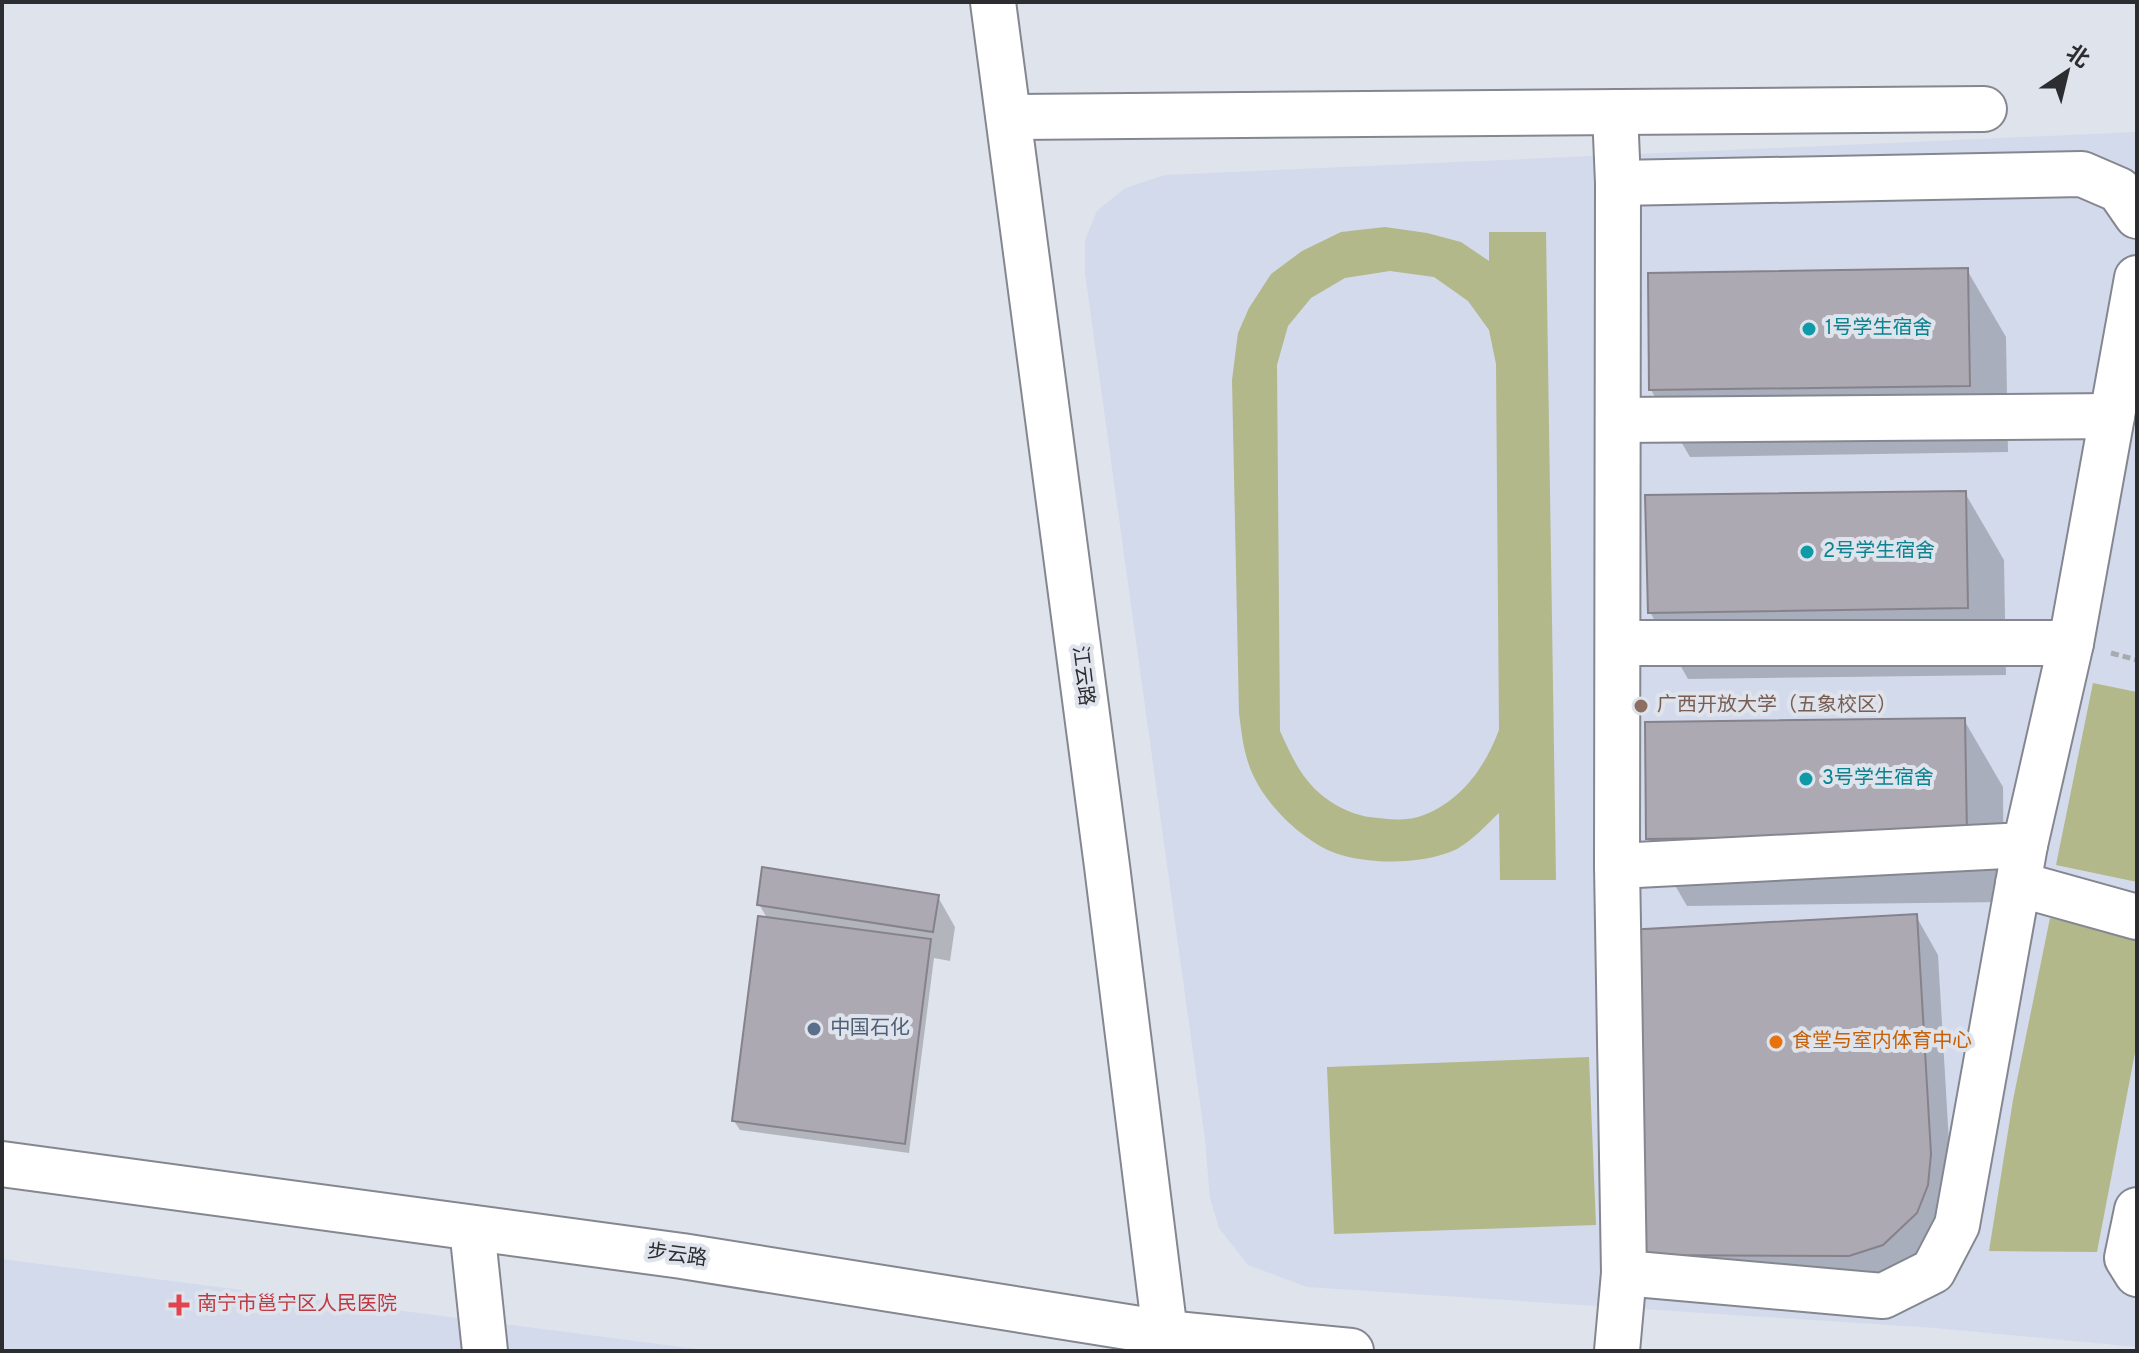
<svg xmlns="http://www.w3.org/2000/svg" width="2139" height="1353" viewBox="0 0 2139 1353" font-family="Overpass,'Noto Sans SC',sans-serif">
<rect width="100%" height="100%" fill="#dfe3ec"/>
<g fill="#d3daeb">
<path d="M 2137,132 L 2137,1347 L 1935,1328 L 1307,1287 L 1248,1265 L 1219,1228 L 1210,1198 L 1205,1139 L 1085,273 L 1085,240 L 1097,211 L 1125,188 L 1165,175 Z"/>
<path d="M 2,1259 L 712,1351 L 2,1351 Z"/>
</g>
<g fill="#b2b88a" fill-rule="evenodd">
<path d="M 1385,227 L 1427,233 L 1461,242 L 1489,261 L 1489,232 L 1546,232 L 1556,880 L 1500,880 L 1499,813 C 1486,825 1473,840 1457,849 C 1424,865 1369,865 1335,853 C 1304,841 1270,809 1255,779 C 1244,758 1242,736 1239,713 L 1232,380 L 1238,333 L 1249,308 L 1271,274 L 1302,251 L 1341,232 ZM 1390,271 L 1434,277 L 1468,301 L 1489,330 L 1496,364 L 1499,730 C 1485,767 1462,800 1424,815 C 1407,822 1386,819 1369,817 C 1345,813 1322,799 1307,780 C 1295,765 1288,748 1280,731 L 1277,365 L 1288,326 L 1311,298 L 1345,278 Z"/>
<path d="M 2093,683 L 2137,692 L 2137,882 L 2056,865 Z"/>
<path d="M 2050,918 L 2137,936 L 2137,1042 L 2097,1252 L 1989,1251 L 2013,1100 Z"/>
<path d="M 1589,1057 L 1596,1225 L 1334,1234 L 1327,1067 Z"/>
</g>
<g fill="#0003">
<path d="M 1967,270 L 2006,337 L 2008,452 L 1690,457 L 1651,390 Z"/>
<path d="M 1965,493 L 2004,560 L 2006,675 L 1688,679 L 1650,612 Z"/>
<path d="M 1964,720 L 2003,787 L 2004,902 L 1687,906 L 1648,839 Z"/>
<path d="M 938,897 L 955,927 L 950,961 L 934,958 L 909,1153 L 740,1130 L 734,1121 L 768,920 L 759,904 Z"/>
<path d="M 1916,916 L 1938,955 L 1952,1194 L 1905,1283 L 1629,1255 Z"/>
</g>
<g fill="#ada9b2" stroke="#86828b" stroke-width="2">
<path d="M 1968,268 L 1970,386 L 1649,390 L 1648,273 Z"/>
<path d="M 1966,491 L 1968,608 L 1648,613 L 1645,495 Z"/>
<path d="M 1965,718 L 1967,835 L 1646,839 L 1645,722 Z"/>
<path d="M 762,867 L 939,895 L 933,932 L 757,905 Z"/>
<path d="M 1917,914 L 1931,1154 L 1928,1185 L 1917,1213 L 1883,1245 L 1849,1256 L 1627,1255 L 1627,930 Z"/>
<path d="M 758,916 L 931,939 L 905,1144 L 732,1121 Z"/>
</g>
<g fill="none" stroke-linecap="round" stroke-linejoin="round">
<defs>
<g id="minor">
<path d="M 993,2 L 1107,866 L 1165,1333 L 1163,1351"/>
<path d="M 1615,112 L 1618,183 L 1617,866 L 1624,1273 L 1617,1351"/>
<path d="M 1009,117 L 1984,109"/>
<path d="M 1618,183 L 2082,174 L 2119,190 L 2137,216"/>
<path d="M 1618,420 L 2112,416"/>
<path d="M 1618,643 L 2071,643"/>
<path d="M 1617,866 L 2025,845"/>
<path d="M 2018,884 L 2137,917"/>
<path d="M 2,1164 L 682,1256 L 1165,1333 L 1351,1351"/>
<path d="M 2137,1210 L 2127,1258 L 2137,1274"/>
<path d="M 472,1228 L 485,1351"/>
<path d="M 1624,1273 L 1883,1296 L 1933,1271 L 1957,1225 L 2025,845 L 2071,643 L 2137,278"/>
</g>
</defs>
<use href="#minor" stroke="#848790" stroke-width="48"/>
<path stroke="#a6aab1" stroke-width="5" stroke-dasharray="8 4" stroke-linecap="butt" d="M 2111,653 L 2137,660"/>
<use href="#minor" stroke="#fff" stroke-width="44"/>
</g>
<g fill="#0f9aa8" stroke="#dfe3ec" stroke-width="3">
<circle cx="1809" cy="329" r="8"/>
<circle cx="1807" cy="552" r="8"/>
<circle cx="1806" cy="779" r="8"/>
</g>
<circle fill="#8d6e63" stroke="#dfe3ec" stroke-width="3" cx="1641" cy="706" r="8"/>
<circle fill="#5c6f8a" stroke="#dfe3ec" stroke-width="3" cx="814" cy="1029" r="8"/>
<circle fill="#e8710a" stroke="#dfe3ec" stroke-width="3" cx="1776" cy="1042" r="8"/>
<path fill="#e0444e" stroke="#dfe3ec" stroke-width="3" d="M175 1293h8v8h8v8h-8v8h-8v-8h-8v-8h8z"/>
<g text-anchor="middle" dominant-baseline="central" stroke-width="8" stroke-linejoin="round" paint-order="stroke">
<g font-size="20" fill="#0d838f" stroke="#dfe3ec" text-anchor="start">
<text x="1825" y="329">1号学生宿舍</text>
<text x="1823" y="552">2号学生宿舍</text>
<text x="1822" y="779">3号学生宿舍</text>
</g>
<g font-size="20" fill="#2c2d31" stroke="#dfe3ec">
<text transform="translate(1082 676) rotate(83)">江云路</text>
<text transform="translate(677 1256) rotate(8)">步云路</text>
</g>
<g font-size="20" fill="#785e54" stroke="#dfe3ec" text-anchor="start">
<text x="1657" y="706">广西开放大学（五象校区）</text>
</g>
<g font-size="20" fill="#4e5e75" stroke="#dfe3ec" text-anchor="start">
<text x="830" y="1029">中国石化</text>
</g>
<g font-size="20" fill="#c56008" stroke="#dfe3ec" text-anchor="start">
<text x="1792" y="1042">食堂与室内体育中心</text>
</g>
<g font-size="20" fill="#be3a42" stroke="#dfe3ec" text-anchor="start">
<text x="197" y="1305">南宁市邕宁区人民医院</text>
</g>
</g>
<rect width="2139" height="1353" fill="none" stroke="#2c2d31" stroke-width="8"/>
<g transform="translate(2067 72) rotate(35)" stroke="#dfe3ec" stroke-width="6" paint-order="stroke">
<path d="M0-6L14 30L0 20L-14 30Z" fill="#2c2d31"/>
<text y="-12" font-size="22" font-weight="bold" text-anchor="middle" fill="#2c2d31">北</text>
</g>
</svg>
